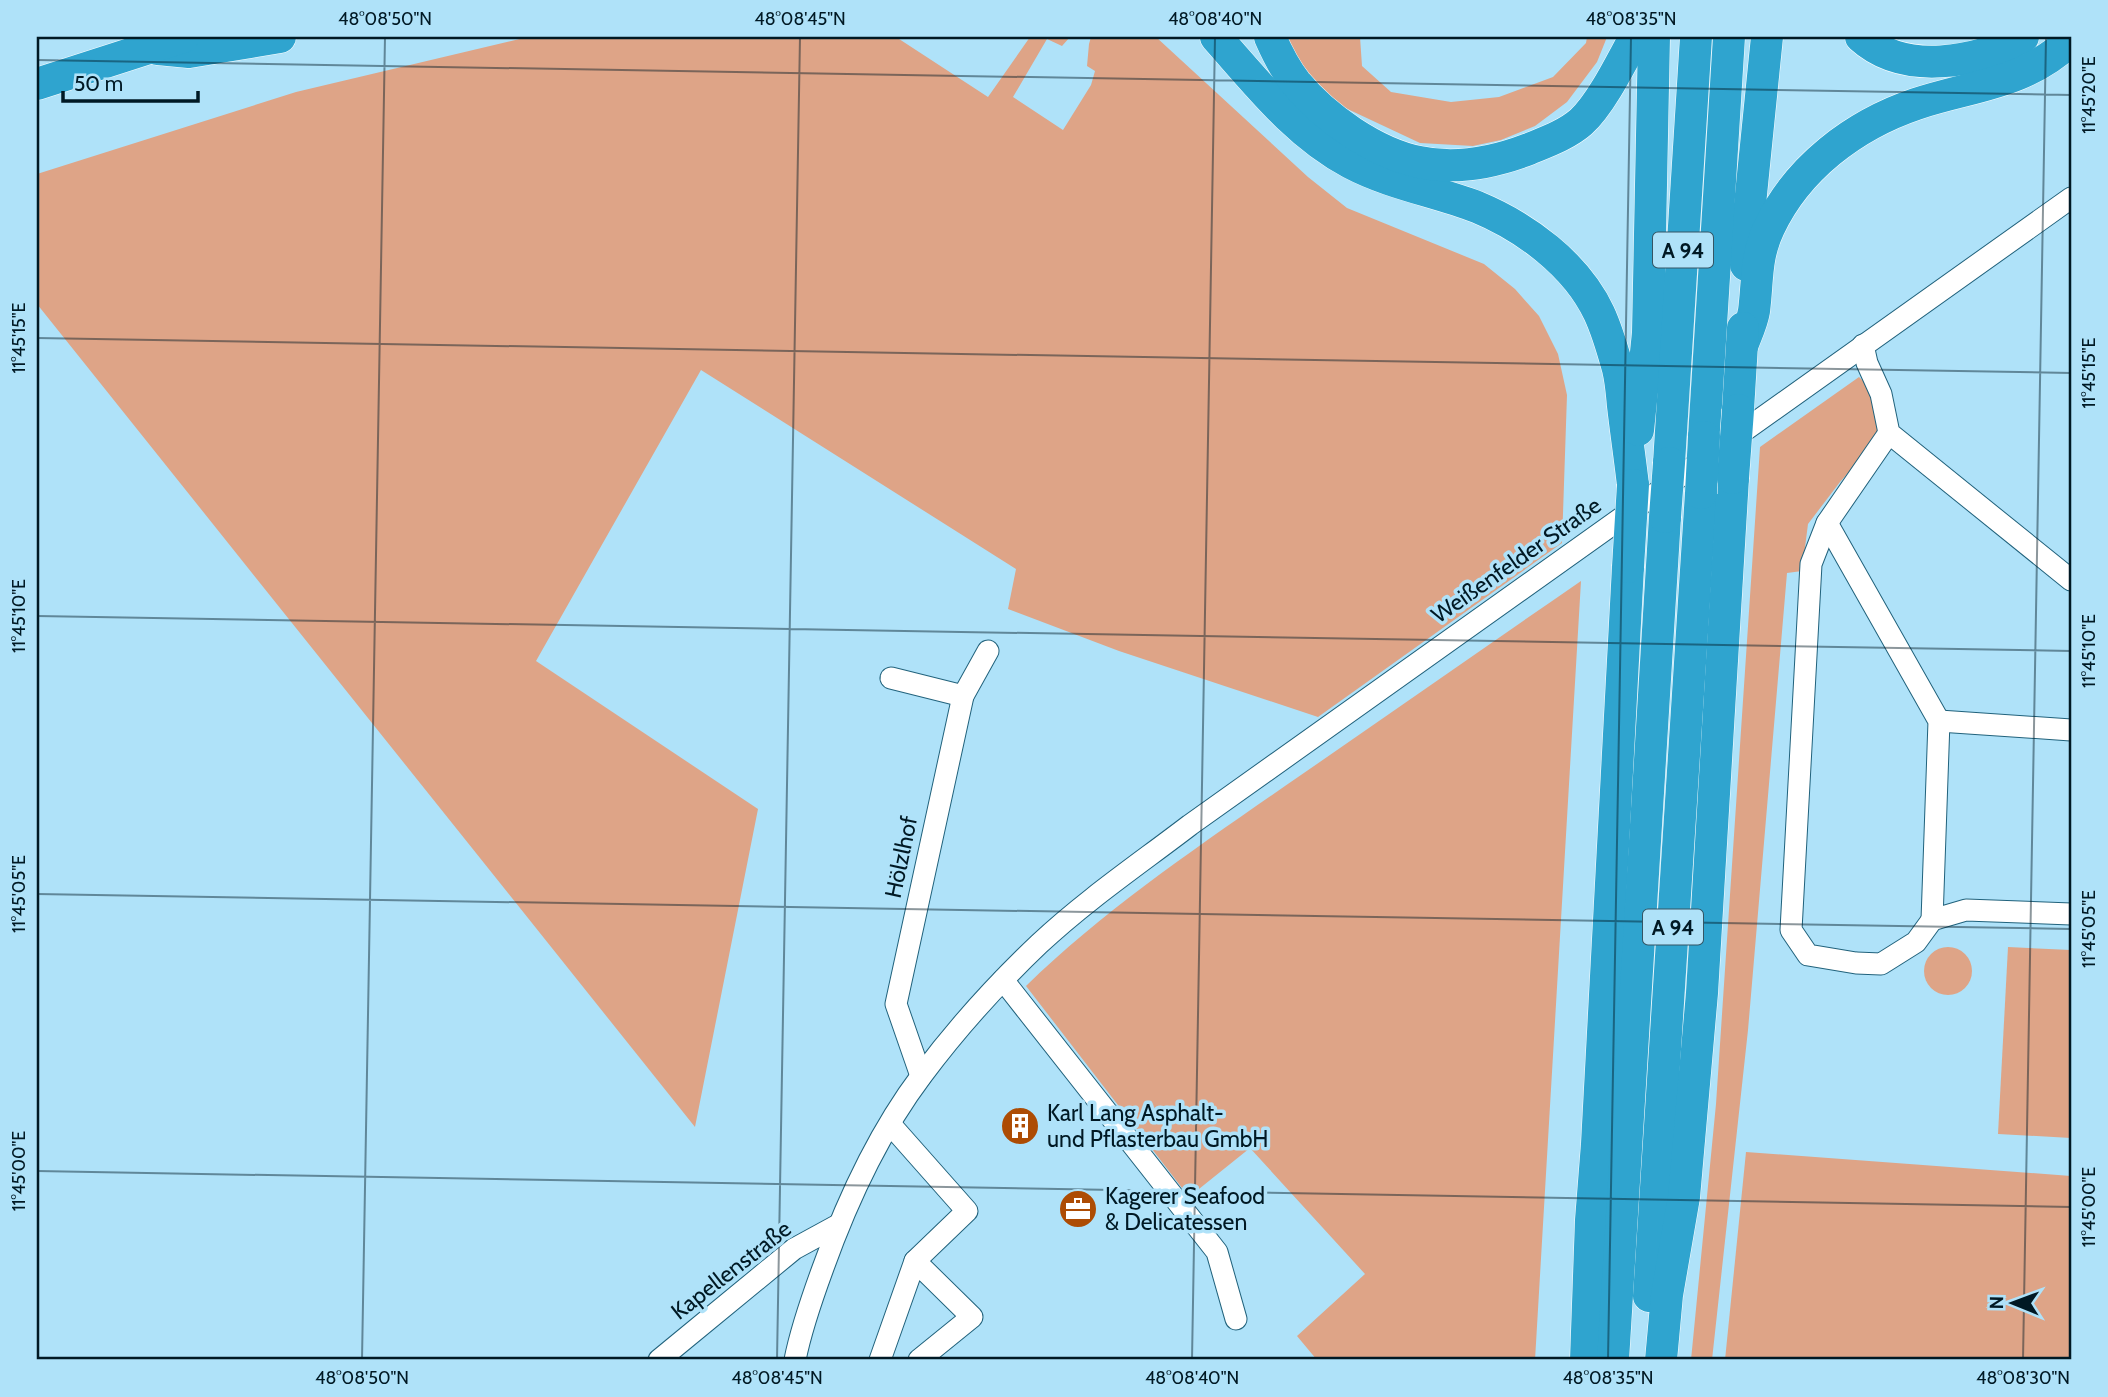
<svg xmlns="http://www.w3.org/2000/svg" width="2108" height="1397" viewBox="0 0 2108 1397" font-family="Cabin,sans-serif">
<rect width="100%" height="100%" fill="#afe2f9"/>
<g fill="#dea487">
<path d="M 528,37 L 896,37 L 988,97 L 1030,37 L 1070,37 L 1062,46 L 1047,39 L 1013,97 L 1063,130 L 1091,85 L 1095,71 L 1087,66 L 1089,44 L 1091,37 L 1156,37 L 1308,177 L 1347,208 L 1484,264 L 1515,289 L 1539,316 L 1558,354 L 1567,395 L 1562,543 L 1318,717 L 1119,651 L 1008,609 L 1016,569 L 701,370 L 536,661 L 758,809 L 695,1127 L 37,304 L 37,174 L 296,92 Z"/>
<path d="M 1288,37 L 1360,37 L 1362,66 L 1391,92 L 1451,102 L 1499,97 L 1553,77 L 1586,43 L 1587,37 L 1607,37 L 1597,62 L 1567,102 L 1535,126 L 1501,140 L 1473,146 L 1420,143 L 1339,105 L 1295,59 Z"/>
<path d="M 1859,377 L 1871,388 L 1879,431 L 1872,446 L 1840,482 L 1808,524 L 1802,571 L 1787,573 L 1748,1030 L 1712,1360 L 1691,1360 L 1716,1104 L 1760,447 Z"/>
<path d="M 1581,581 L 1535,1360 L 1317,1360 L 1297,1336 L 1365,1274 L 1250,1148 L 1189,1197 L 1026,986 C 1104,910 1196,848 1285,786 C 1384,718 1482,649 1581,581 Z"/>
<path d="M 2008,947 L 2071,950 L 2071,1138 L 1998,1134 Z"/>
<circle cx="1948" cy="971" r="24"/>
<path d="M 1746,1152 L 2071,1176 L 2071,1360 L 1725,1360 Z"/>
</g>
<g fill="none" stroke-linecap="round" stroke-linejoin="round">
<defs>
<g id="minor">
<path d="M 1863,345 L 1867,363 L 1881,394 L 1889,433 L 2071,580"/>
<path d="M 1889,433 L 1827,523 L 1811,564 L 1791,930 L 1808,955 L 1856,963 L 1881,964 L 1916,942 L 1932,920 L 1966,910 L 2071,914"/>
<path d="M 1827,523 L 1939,721 L 1932,920"/>
<path d="M 891,678 L 963,696"/>
<path d="M 1939,721 L 2071,730"/>
<path d="M 1003,980 L 1217,1252 L 1236,1319"/>
<path d="M 921,1076 L 896,1004 L 963,696 L 988,651"/>
<path d="M 890,1124 L 967,1211 L 915,1261"/>
<path d="M 659,1360 L 794,1249 L 838,1225"/>
<path d="M 795,1360 C 801,1329 812,1298 823,1268 C 847,1201 879,1132 922,1075 C 957,1028 997,984 1039,944 C 1086,900 1139,864 1190,825 L 2071,198"/>
<path d="M 880,1360 L 915,1261 L 972,1317 L 919,1360"/>
</g>
<g id="highway">
<path d="M 1216,37 C 1257,83 1296,134 1351,163 C 1391,184 1435,191 1477,207 C 1525,227 1576,264 1599,313 C 1607,330 1613,351 1618,369 C 1621,381 1622,394 1623,406 C 1626,432 1630,459 1633,485"/>
<path d="M 1270,37 C 1277,53 1285,69 1296,83 C 1325,118 1375,153 1419,162 C 1455,170 1495,162 1529,149 C 1546,142 1566,135 1581,122 C 1601,104 1622,61 1635,37"/>
<path d="M 1861,37 C 1904,76 1977,63 2023,37"/>
<path d="M 158,49 L 189,52 L 280,37"/>
<path d="M 37,84 L 183,37"/>
<path d="M 1746,265 L 1748,224 L 1767,37"/>
<path d="M 1742,346 C 1746,335 1752,323 1754,311 C 1758,280 1755,258 1769,228 C 1797,168 1854,125 1916,104 C 1973,85 2023,85 2071,40"/>
<path d="M 1738,410 L 1743,328"/>
<path d="M 1638,430 L 1648,333 L 1654,37"/>
<path d="M 1704,437 L 1729,37"/>
<path d="M 1669,463 L 1696,37"/>
<path d="M 1649,1296 L 1701,493"/>
<path d="M 1586,1360 L 1591,1220 L 1597,1144 L 1628,567"/>
<path d="M 1613,1360 L 1665,517"/>
<path d="M 1661,1360 L 1667,1295 L 1684,1197 L 1702,993 L 1733,478"/>
</g>
</defs>
<use href="#minor" stroke="#21627c" stroke-width="23"/>
<use href="#highway" stroke="#fff" stroke-width="33"/>
<use href="#minor" stroke="#fff" stroke-width="21"/>
<use href="#highway" stroke="#2fa4cf" stroke-width="32"/>
<defs>
<g id="highway-bridge">
<path d="M 1733,478 L 1738,410"/>
<path d="M 1701,493 L 1704,437"/>
<path d="M 1665,517 L 1669,463"/>
<path d="M 1628,567 L 1633,485"/>
</g>
</defs>
<use href="#highway-bridge" stroke="#fff" stroke-width="33" stroke-linecap="butt"/>
<use href="#highway-bridge" stroke="#2fa4cf" stroke-width="32"/>
</g>
<path fill="none" stroke="#001924" stroke-width="2" stroke-opacity="0.45" d="M 37,60 L 2071,95M 37,338 L 2071,373M 37,616 L 2071,651M 37,894 L 2071,929M 37,1171 L 2071,1207M 362,1360 L 385,37M 777,1360 L 800,37M 1192,1360 L 1215,37M 1608,1360 L 1631,37M 2023,1360 L 2046,37"/>
<defs>
<symbol id="building-disc" viewBox="-11 -11 22 22"><circle r="9.5" fill="#ad4c04" stroke="#afe2f9"/><path d="M-4-6H4V6H1V3H-1V6H-4ZM-2.5-4.3h1.7v1.8h-1.7ZM.8-4.3h1.7v1.8H.8ZM-2.5-1h1.7V.8h-1.7ZM.8-1h1.7V.8H.8Z" fill="#fff"/></symbol>
<symbol id="office-disc" viewBox="-11 -11 22 22"><circle r="9.5" fill="#ad4c04" stroke="#afe2f9"/><path d="M-6-3h4V-5.5h4V-3h4V5H-6ZM-1-4.5V-3h2v-1.5ZM-6 0V1H6V0Z" fill="#fff"/></symbol>
</defs>
<g fill-rule="evenodd">
<use href="#building-disc" x="998" y="1104" width="44" height="44"/>
<use href="#office-disc" x="1056" y="1187" width="44" height="44"/>
</g>
<g text-anchor="middle" dominant-baseline="central" stroke-width="7" stroke-linejoin="round" paint-order="stroke">
<g fill="#afe2f9" stroke="#345564" stroke-width="2">
<rect x="1653" y="232.5" width="60" height="35" rx="5"/>
<rect x="1643" y="909.5" width="60" height="35" rx="5"/>
</g>
<g font-size="21" font-weight="bold" fill="#001924">
<text x="1683" y="250">A 94</text>
<text x="1673" y="927">A 94</text>
</g>
<g font-size="23" fill="#001924" stroke="#afe2f9">
<text transform="translate(1516 560) rotate(-35)">Weißenfelder Straße</text>
<text transform="translate(901 857) rotate(-78)">Hölzlhof</text>
<text transform="translate(731 1270) rotate(-38)">Kapellenstraße</text>
</g>
<g font-size="23" fill="#001924" stroke="#afe2f9" text-anchor="start">
<text x="1047" y="1113">Karl Lang Asphalt-<tspan x="1047" dy="26">und Pflasterbau GmbH</tspan></text>
<text x="1105" y="1196">Kagerer Seafood<tspan x="1105" dy="26">&amp; Delicatessen</tspan></text>
</g>
</g>
<rect width="2108" height="1397" fill="none" stroke="#afe2f9" stroke-width="77"/>
<g transform="translate(2013 1303) rotate(271)" stroke="#afe2f9" stroke-width="5" paint-order="stroke">
<path d="M0-5L12 26L0 18L-12 26Z" fill="#001924"/>
<text y="-10" font-size="19" font-weight="bold" text-anchor="middle" fill="#001924">N</text>
</g>
<path d="M63 91v10h135v-10" fill="none" stroke="#001924" stroke-width="3.5"/>
<text x="74" y="91" font-size="21" fill="#001924" stroke="#afe2f9" stroke-width="5" paint-order="stroke">50 m</text>
<rect x="38" y="38" width="2032" height="1320" fill="none" stroke="#001924" stroke-width="2.5"/>
<g font-size="18" text-anchor="middle" fill="#001924">
<text x="385" y="25">48°08'50"N</text>
<text x="800" y="25">48°08'45"N</text>
<text x="1215" y="25">48°08'40"N</text>
<text x="1631" y="25">48°08'35"N</text>
<text transform="translate(2089 95) rotate(-90)" y="6">11°45'20"E</text>
<text transform="translate(19 338) rotate(-90)" y="6">11°45'15"E</text>
<text transform="translate(2089 373) rotate(-90)" y="6">11°45'15"E</text>
<text transform="translate(19 616) rotate(-90)" y="6">11°45'10"E</text>
<text transform="translate(2089 651) rotate(-90)" y="6">11°45'10"E</text>
<text transform="translate(19 894) rotate(-90)" y="6">11°45'05"E</text>
<text transform="translate(2089 929) rotate(-90)" y="6">11°45'05"E</text>
<text transform="translate(19 1171) rotate(-90)" y="6">11°45'00"E</text>
<text transform="translate(2089 1207) rotate(-90)" y="6">11°45'00"E</text>
<text x="362" y="1384">48°08'50"N</text>
<text x="777" y="1384">48°08'45"N</text>
<text x="1192" y="1384">48°08'40"N</text>
<text x="1608" y="1384">48°08'35"N</text>
<text x="2023" y="1384">48°08'30"N</text>
</g>
</svg>
